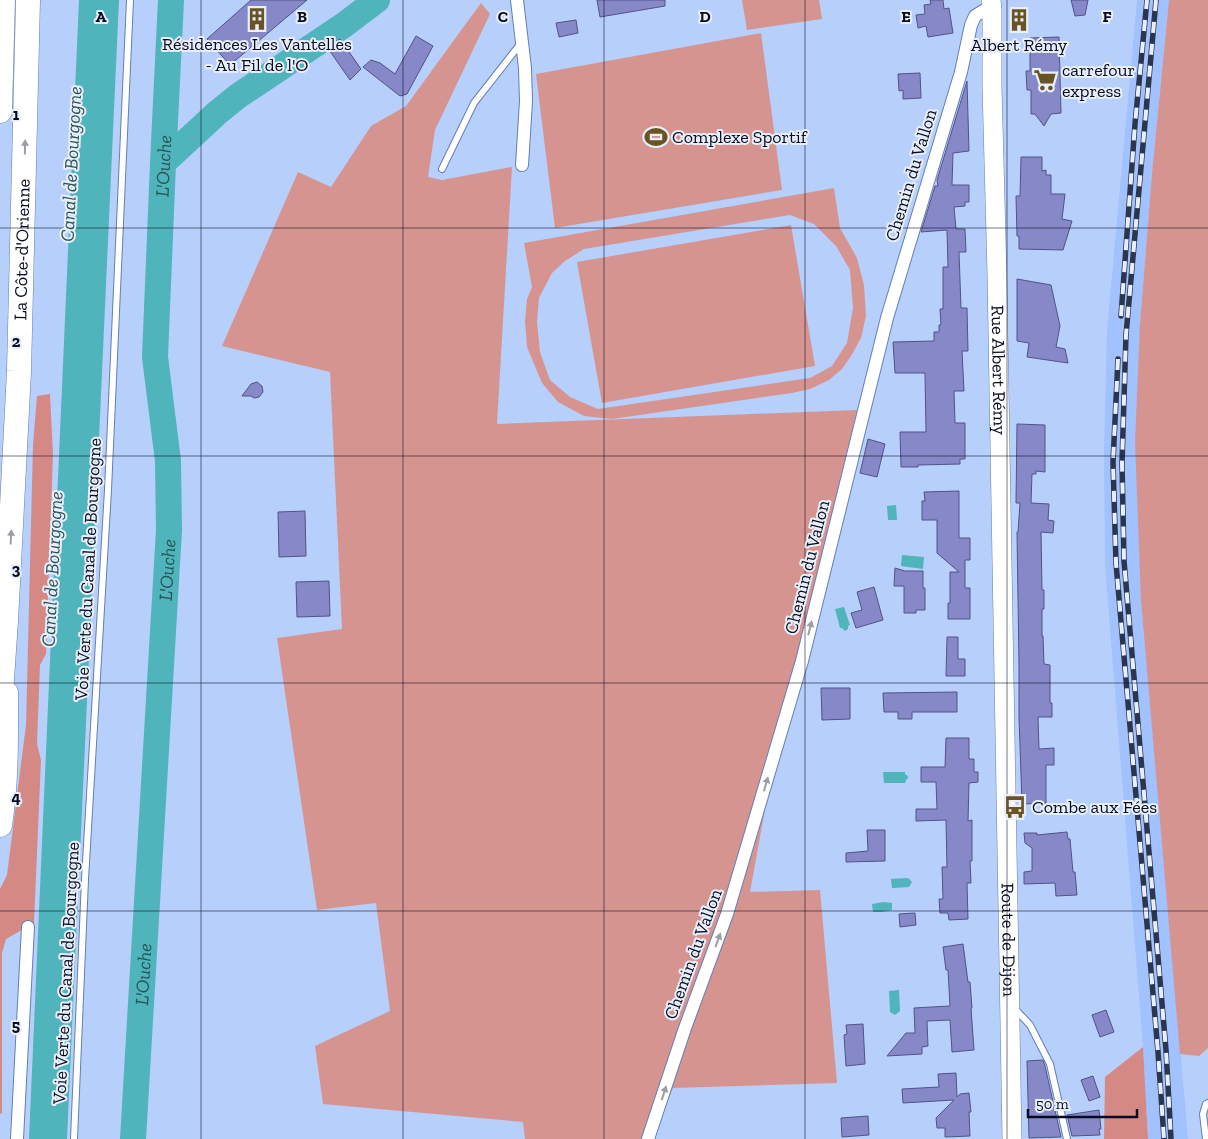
<svg xmlns="http://www.w3.org/2000/svg" width="1208" height="1139" viewBox="0 0 1208 1139" font-family="'Zilla Slab',serif">
<rect width="100%" height="100%" fill="#b7cffb"/>
<path fill="#a1c1ff" d="M 1137,0 L 1169,0 L 1152,173 L 1140,324 L 1141,601 L 1188,1139 L 1148,1139 L 1143,1047 L 1105,564 L 1104,452 L 1107,331 Z"/>
<g fill="#d69491" fill-rule="evenodd">
<path d="M 742,0 L 819,0 L 822,19 L 747,30 Z"/>
<path d="M 1169,0 L 1208,0 L 1208,1048 L 1199,1056 L 1180,1054 L 1141,601 L 1135,442 L 1140,324 L 1152,173 Z"/>
<path d="M 481,3 L 490,14 L 435,130 L 428,177 L 442,180 L 512,167 L 497,424 L 857,410 L 774,760 L 750,892 L 820,890 L 837,1083 L 673,1088 L 652,1139 L 525,1139 L 523,1122 L 323,1104 L 315,1046 L 390,1011 L 376,903 L 317,910 L 277,638 L 342,629 L 330,372 L 222,346 L 298,172 L 331,187 L 371,126 L 406,106 Z"/>
<path d="M 761,33 L 782,190 L 555,228 L 536,74 Z"/>
<path d="M 834,188 L 840,228 L 857,258 L 864,285 L 866,316 L 861,338 L 851,356 L 842,369 L 829,380 L 810,389 L 792,393 L 612,419 L 584,416 L 558,402 L 542,383 L 527,347 L 525,321 L 527,299 L 532,287 L 524,243 ZM 790,215 L 814,224 L 836,246 L 850,270 L 853,308 L 847,343 L 832,366 L 810,378 L 598,409 L 570,397 L 550,380 L 540,352 L 537,322 L 539,298 L 552,273 L 565,261 L 584,249 Z"/>
<path d="M 791,225 L 815,366 L 602,403 L 577,262 Z"/>
</g>
<g fill="#d48985">
<path d="M 50,394 L 53,454 L 46,654 L 40,665 L 37,744 L 41,760 L 34,923 L 6,939 L 2,953 L 2,1114 L 0,1113 L 0,889 L 7,875 L 26,725 L 33,445 L 37,396 Z"/>
<path d="M 1143,1047 L 1148,1139 L 1104,1139 L 1105,1077 Z"/>
</g>
<g fill="#4fb4bc">
<path d="M 79,0 L 119,0 L 67,1139 L 29,1139 Z"/>
<path d="M 896,505 L 897,520 L 888,520 L 887,506 Z"/>
<path d="M 902,555 L 924,557 L 923,569 L 901,566 Z"/>
<path d="M 844,607 L 850,625 L 848,626 L 848,629 L 845,631 L 842,628 L 840,628 L 835,609 Z"/>
<path d="M 883,772 L 905,772 L 905,774 L 908,776 L 908,778 L 906,780 L 905,783 L 884,783 Z"/>
<path d="M 908,878 L 912,882 L 909,887 L 892,888 L 891,879 Z"/>
<path d="M 884,902 L 892,903 L 892,910 L 882,912 L 873,912 L 872,904 Z"/>
<path d="M 899,990 L 900,1011 L 895,1015 L 890,1012 L 889,991 Z"/>
</g>
<g fill="none" stroke-linecap="round" stroke-linejoin="round">
<g stroke="#4fb4bc" stroke-width="26">
<path d="M 163,163 L 217,113 L 238,96 L 344,25 L 377,0"/>
<path id="s1" d="M 133,1139 L 169,530 L 168,461 L 155,357 L 163,163 L 171,0"/>
</g>
</g>
<g fill="#8788c7" stroke="#525286">
<path d="M 251,0 L 307,0 L 230,65 L 207,39 Z"/>
<path d="M 597,0 L 665,0 L 665,6 L 600,17 Z"/>
<path d="M 930,0 L 943,0 L 944,9 L 949,8 L 953,33 L 928,37 L 926,26 L 918,28 L 916,15 L 925,14 L 924,5 L 931,4 Z"/>
<path d="M 1071,0 L 1088,0 L 1085,15 L 1075,16 Z"/>
<path d="M 576,20 L 578,33 L 559,37 L 556,23 Z"/>
<path d="M 416,36 L 433,46 L 407,94 L 400,96 L 363,67 L 371,60 L 380,63 L 395,74 Z"/>
<path d="M 1059,37 L 1061,113 L 1051,114 L 1044,126 L 1035,114 L 1031,114 L 1031,90 L 1027,90 L 1026,71 L 1030,71 L 1030,38 Z"/>
<path d="M 340,39 L 361,69 L 350,80 L 327,47 Z"/>
<path d="M 920,73 L 921,98 L 903,99 L 903,90 L 899,91 L 898,74 Z"/>
<path d="M 967,81 L 969,151 L 953,153 L 952,185 L 969,185 L 969,202 L 965,202 L 965,206 L 954,207 L 956,229 L 965,229 L 966,252 L 959,252 L 961,308 L 967,308 L 968,351 L 962,351 L 964,391 L 954,391 L 955,423 L 965,423 L 965,459 L 960,459 L 960,464 L 918,465 L 918,467 L 901,467 L 900,432 L 926,432 L 925,373 L 895,373 L 893,342 L 934,341 L 934,332 L 939,332 L 939,325 L 941,325 L 940,309 L 943,309 L 943,267 L 948,267 L 947,230 L 921,232 L 935,186 L 938,186 L 937,180 Z"/>
<path d="M 1021,157 L 1042,157 L 1042,171 L 1046,170 L 1046,175 L 1051,175 L 1051,194 L 1065,194 L 1062,219 L 1072,221 L 1063,250 L 1019,249 L 1019,236 L 1017,236 L 1016,196 L 1020,196 Z"/>
<path d="M 1017,279 L 1051,285 L 1060,326 L 1056,347 L 1065,349 L 1068,363 L 1027,357 L 1029,343 L 1017,341 Z"/>
<path d="M 257,382 L 262,386 L 263,392 L 259,397 L 254,398 L 251,396 L 242,396 L 251,384 Z"/>
<path d="M 1017,424 L 1045,425 L 1045,472 L 1036,471 L 1036,474 L 1032,474 L 1031,503 L 1049,504 L 1048,520 L 1054,521 L 1053,533 L 1041,532 L 1042,590 L 1044,590 L 1044,609 L 1042,609 L 1042,636 L 1043,636 L 1044,664 L 1050,665 L 1050,703 L 1052,703 L 1052,717 L 1038,717 L 1039,749 L 1054,748 L 1054,765 L 1046,765 L 1046,803 L 1022,804 L 1019,717 L 1019,664 L 1017,532 L 1018,532 L 1020,503 L 1016,503 Z"/>
<path d="M 868,439 L 885,444 L 877,477 L 860,473 Z"/>
<path d="M 959,491 L 959,538 L 970,538 L 970,560 L 965,560 L 965,588 L 970,588 L 970,619 L 948,619 L 948,603 L 950,603 L 950,572 L 959,572 L 937,553 L 937,520 L 922,520 L 922,501 L 925,501 L 924,492 Z"/>
<path d="M 305,511 L 306,556 L 279,557 L 278,512 Z"/>
<path d="M 895,568 L 905,571 L 923,571 L 923,588 L 925,588 L 925,610 L 916,610 L 916,613 L 904,613 L 904,586 L 894,586 Z"/>
<path d="M 329,581 L 330,616 L 297,617 L 296,582 Z"/>
<path d="M 874,587 L 883,620 L 856,628 L 851,613 L 862,610 L 857,592 Z"/>
<path d="M 947,637 L 958,637 L 958,659 L 965,659 L 965,676 L 946,676 Z"/>
<path d="M 821,688 L 850,688 L 850,719 L 822,720 Z"/>
<path d="M 957,692 L 957,712 L 912,712 L 912,719 L 898,719 L 898,712 L 884,712 L 883,693 Z"/>
<path d="M 946,738 L 969,738 L 969,759 L 974,759 L 974,772 L 978,772 L 978,782 L 969,783 L 968,821 L 972,820 L 972,861 L 970,861 L 971,883 L 967,883 L 968,919 L 949,920 L 948,913 L 940,913 L 939,899 L 943,899 L 942,867 L 947,867 L 946,820 L 916,821 L 916,809 L 937,809 L 936,782 L 921,782 L 921,767 L 945,767 Z"/>
<path d="M 867,830 L 885,830 L 885,861 L 846,862 L 846,853 L 868,851 Z"/>
<path d="M 1067,832 L 1068,839 L 1070,839 L 1073,872 L 1075,872 L 1077,895 L 1056,896 L 1055,883 L 1024,884 L 1024,872 L 1032,871 L 1032,848 L 1025,843 L 1024,833 L 1037,833 L 1037,835 Z"/>
<path d="M 915,913 L 916,925 L 900,927 L 899,914 Z"/>
<path d="M 963,944 L 968,982 L 970,982 L 972,1008 L 971,1008 L 974,1050 L 952,1052 L 950,1020 L 927,1021 L 928,1046 L 922,1047 L 922,1054 L 887,1056 L 906,1033 L 915,1033 L 914,1008 L 950,1006 L 948,970 L 946,970 L 943,947 Z"/>
<path d="M 1106,1010 L 1114,1032 L 1100,1037 L 1092,1015 Z"/>
<path d="M 863,1024 L 865,1064 L 846,1066 L 844,1035 L 847,1034 L 846,1025 Z"/>
<path d="M 1043,1060 L 1045,1066 L 1061,1137 L 1029,1138 L 1027,1061 Z"/>
<path d="M 956,1073 L 957,1097 L 960,1094 L 969,1093 L 971,1112 L 969,1112 L 970,1136 L 945,1137 L 945,1128 L 937,1128 L 936,1118 L 954,1100 L 903,1103 L 902,1089 L 939,1087 L 938,1074 Z"/>
<path d="M 1093,1076 L 1100,1097 L 1089,1101 L 1081,1080 Z"/>
<path d="M 1099,1110 L 1101,1129 L 1099,1129 L 1100,1135 L 1072,1136 L 1067,1115 Z"/>
<path d="M 868,1116 L 869,1135 L 842,1137 L 841,1118 Z"/>
</g>
<g fill="none" stroke-linecap="round" stroke-linejoin="round">
<defs>
<g id="service">
<path d="M 442,169 L 474,103 L 521,43"/>
<path d="M 1015,1009 L 1030,1025 L 1050,1064 L 1067,1139"/>
<path d="M 74,1139 L 85,879 L 108,490 L 130,0"/>
<path d="M 1206,1139 L 1203,1114 L 1206,1104 L 1208,1103"/>
</g>
<g id="minor">
<path d="M 517,0 L 525,68 L 526,101 L 522,165"/>
<path d="M 17,1139 L 28,927"/>
<path d="M 648,1139 L 685,1028 L 727,914 L 802,661 L 887,318 L 961,72 L 971,25 L 975,16 L 983,11 L 992,10"/>
</g>
<g id="secondary">
<path id="s2" d="M 991,0 L 992,10 L 992,87 L 997,274 L 1012,1139"/>
</g>
<g id="motorway">
<path d="M 0,111 L 3,0"/>
<path id="s3" d="M 0,708 L 6,621 L 19,371 L 28,0"/>
<path d="M 0,825 C 7,781 6,737 6,693"/>
</g>
</defs>
<use href="#service" stroke="#647fb1" stroke-width="8"/>
<use href="#minor" stroke="#647fb1" stroke-width="14"/>
<use href="#secondary" stroke="#647fb1" stroke-width="20"/>
<use href="#motorway" stroke="#647fb1" stroke-width="25"/>
<use href="#service" stroke="#fff" stroke-width="6"/>
<use href="#minor" stroke="#fff" stroke-width="12"/>
<use href="#secondary" stroke="#fff" stroke-width="19"/>
<use href="#motorway" stroke="#fff" stroke-width="24"/>
<defs>
<g id="rail">
<path d="M 1156,0 L 1126,335 L 1122,463 L 1124,561 L 1166,1050 L 1171,1139"/>
<path d="M 1121,316 L 1135,124 L 1147,0"/>
<path d="M 1118,359 L 1113,462 L 1116,563 L 1158,1052 L 1164,1139"/>
</g>
</defs>
<use href="#rail" stroke="#2b364e" stroke-width="5.5"/>
<use href="#rail" stroke="#e9effa" stroke-width="4" stroke-dasharray="11" stroke-linecap="butt"/>
</g>
<defs><path id="oneway-solid" d="M-6-.8H1V-3.2L6.5 0L1 3.2V.8H-6Z" transform="scale(1.25)"/></defs>
<g fill="#9b9ea5">
<use href="#oneway-solid" transform="translate(25 147) rotate(-89)"/>
<use href="#oneway-solid" transform="translate(11 537) rotate(-87)"/>
<use href="#oneway-solid" transform="translate(810 628) rotate(-76)"/>
<use href="#oneway-solid" transform="translate(766 784) rotate(-74)"/>
<use href="#oneway-solid" transform="translate(718 940) rotate(-70)"/>
<use href="#oneway-solid" transform="translate(664 1093) rotate(-72)"/>
</g>
<path fill="none" stroke="#050c1f" stroke-width="1" stroke-opacity="0.55" d="M 201,0 L 201,1139M 403,0 L 403,1139M 604,0 L 604,1139M 805,0 L 805,1139M 1007,0 L 1007,1139M 0,228 L 1208,228M 0,456 L 1208,456M 0,683 L 1208,683M 0,911 L 1208,911"/>
<defs>
<symbol id="building-bare" viewBox="-9 -9 18 18"><path d="M-4-6H4V6H1V3H-1V6H-4ZM-2.5-4.3h1.7v1.8h-1.7ZM.8-4.3h1.7v1.8H.8ZM-2.5-1h1.7V.8h-1.7ZM.8-1h1.7V.8H.8Z" fill="#6a5323" stroke="#e9effa" stroke-width="2.5" paint-order="stroke"/></symbol>
<symbol id="supermarket-bare" viewBox="-9 -9 18 18"><path d="M-6-5.5h2.5l.6 2H6L4.5 2H-2.5L-4.4-4H-6ZM-1.5 3.2a1.3 1.3 0 1 0 .1 0ZM3 3.2a1.3 1.3 0 1 0 .1 0Z" fill="#6a5323" stroke="#e9effa" stroke-width="2.5" paint-order="stroke"/></symbol>
<symbol id="stadium-bare" viewBox="-9 -9 18 18"><path d="M0-5a6.5 5 0 1 0 0 10a6.5 5 0 1 0 0-10ZM-3.5-1.8h7v3.6h-7Z" fill="#6a5323" stroke="#e9effa" stroke-width="2.5" paint-order="stroke"/></symbol>
<symbol id="bus-bare" viewBox="-9 -9 18 18"><path d="M-5-6H5V4H4V6H2V4H-2V6H-4V4H-5ZM-3.5-4V0h7V-4ZM-3.5 1.2v1.5H-2V1.2ZM2 1.2v1.5H3.5V1.2Z" fill="#6a5323" stroke="#e9effa" stroke-width="2.5" paint-order="stroke"/></symbol>
</defs>
<g fill-rule="evenodd">
<use href="#building-bare" x="241" y="3" width="32" height="32"/>
<use href="#building-bare" x="1003" y="4" width="32" height="32"/>
<use href="#supermarket-bare" x="1029" y="64" width="32" height="32"/>
<use href="#stadium-bare" x="640" y="121" width="32" height="32"/>
<use href="#bus-bare" x="999" y="791" width="32" height="32"/>
</g>
<g text-anchor="middle" dominant-baseline="central" stroke-width="4" stroke-linejoin="round" paint-order="stroke">
<g font-size="18" fill="#050c1f" stroke="#e9effa" text-anchor="start">
<text x="257" y="44" text-anchor="middle">Résidences Les Vantelles<tspan x="257" dy="21">- Au Fil de l'O</tspan></text>
<text x="1019" y="45" text-anchor="middle">Albert Rémy</text>
<text x="1062" y="70">carrefour<tspan x="1062" dy="21">express</tspan></text>
<text x="672" y="137">Complexe Sportif</text>
<text x="1032" y="807">Combe aux Fées</text>
</g>
<g font-size="18" fill="#050c1f" stroke="#e9effa">
<text transform="translate(911 175) rotate(-73)">Chemin du Vallon</text>
<text stroke="none"><textPath href="#s3" startOffset="459">La Côte-d'Orienne</textPath></text>
<text stroke="none"><textPath href="#s2" startOffset="370">Rue Albert Rémy</textPath></text>
<text transform="translate(807 567) rotate(-76)">Chemin du Vallon</text>
<text transform="translate(88 569) rotate(-87)">Voie Verte du Canal de Bourgogne</text>
<text stroke="none"><textPath href="#s2" startOffset="940">Route de Dijon</textPath></text>
<text transform="translate(693 954) rotate(-70)">Chemin du Vallon</text>
<text transform="translate(66 973) rotate(-87)">Voie Verte du Canal de Bourgogne</text>
</g>
<g font-size="19" font-style="italic" fill="#285458" stroke="#e9effa">
<text transform="translate(71 164) rotate(-87)">Canal de Bourgogne</text>
<text stroke="none"><textPath href="#s1" startOffset="975">L'Ouche</textPath></text>
<text transform="translate(52 569) rotate(-87)">Canal de Bourgogne</text>
<text stroke="none"><textPath href="#s1" startOffset="570">L'Ouche</textPath></text>
<text stroke="none"><textPath href="#s1" startOffset="165">L'Ouche</textPath></text>
</g>
</g>
<g font-size="16" text-anchor="middle" font-weight="bold" fill="#050c1f" stroke="#e9effa" stroke-width="4" stroke-linejoin="round" paint-order="stroke">
<text x="101" y="22">A</text>
<text x="302" y="22">B</text>
<text x="503" y="22">C</text>
<text x="705" y="22">D</text>
<text x="906" y="22">E</text>
<text x="1107" y="22">F</text>
<text x="16" y="120">1</text>
<text x="16" y="347">2</text>
<text x="16" y="575">3</text>
<text x="16" y="803">4</text>
<text x="16" y="1031">5</text>
</g>
<path d="M1028 1109v8h109v-8" fill="none" stroke="#050c1f" stroke-width="2.5"/>
<text x="1036" y="1109" font-size="15" fill="#050c1f" stroke="#e9effa" stroke-width="4" paint-order="stroke">50 m</text>
</svg>
